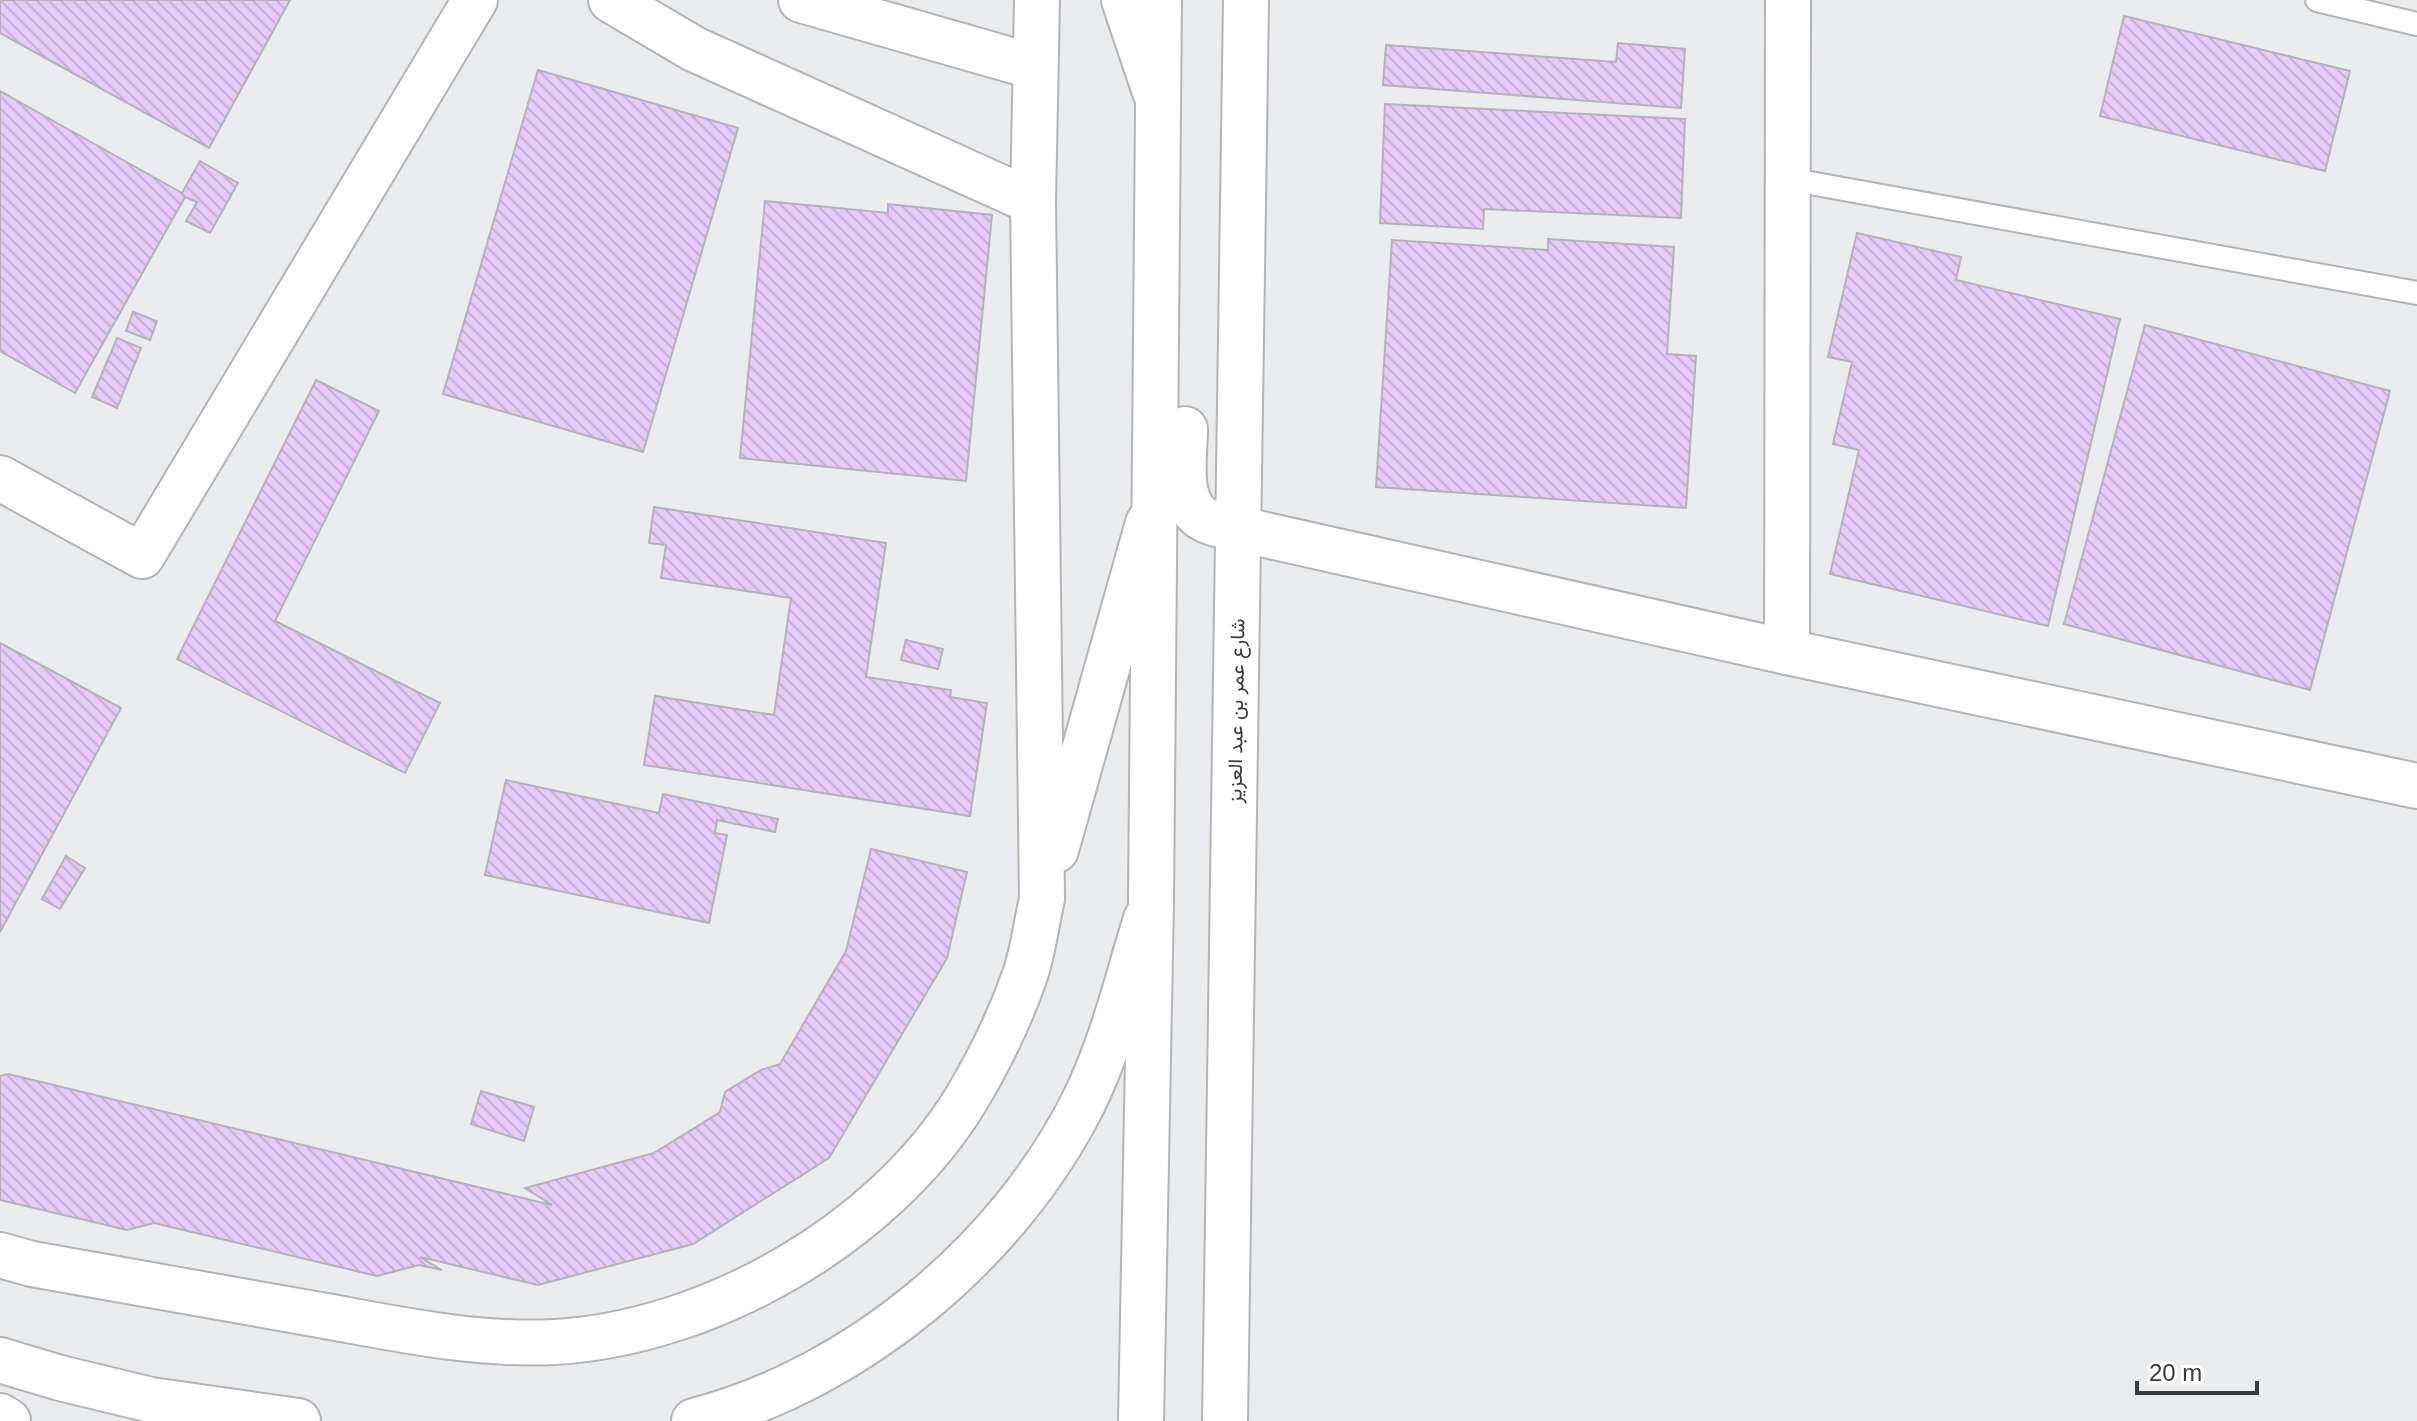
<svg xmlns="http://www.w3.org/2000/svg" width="2417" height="1421" viewBox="0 0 2417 1421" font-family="Helvetica,Vazirmatn,sans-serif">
<defs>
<pattern id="building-back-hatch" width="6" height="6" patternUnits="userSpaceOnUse" patternTransform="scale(2)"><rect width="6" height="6" fill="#e6cbfa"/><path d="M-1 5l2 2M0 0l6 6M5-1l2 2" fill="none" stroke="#c6afd7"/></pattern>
</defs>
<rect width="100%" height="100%" fill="#ebecee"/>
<g fill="url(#building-back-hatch)" stroke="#b3b2b4" stroke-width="2">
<path d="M 0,0 L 290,0 L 209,148 L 0,33 Z"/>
<path d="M 2124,16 L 2350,71 L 2325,171 L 2100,116 Z"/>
<path d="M 1618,43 L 1685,49 L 1681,108 L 1383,85 L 1386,45 L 1616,62 Z"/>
<path d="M 538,70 L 738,128 L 643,452 L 443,394 Z"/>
<path d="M 0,91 L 182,193 L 200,161 L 238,183 L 210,233 L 186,221 L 197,202 L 185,197 L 75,393 L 0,351 Z"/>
<path d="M 1385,104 L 1685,119 L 1681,218 L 1484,209 L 1483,229 L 1380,223 Z"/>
<path d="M 765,201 L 888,213 L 888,204 L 992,215 L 966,481 L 740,458 Z"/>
<path d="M 1857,233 L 1961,257 L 1956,280 L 2120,319 L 2048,626 L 1830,574 L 1859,450 L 1833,444 L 1852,362 L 1828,357 Z"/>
<path d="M 1548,239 L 1674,247 L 1667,354 L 1696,356 L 1686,508 L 1376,487 L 1392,240 L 1548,250 Z"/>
<path d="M 133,312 L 157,321 L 150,340 L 126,331 Z"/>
<path d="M 2145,325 L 2390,391 L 2310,690 L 2064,624 Z"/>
<path d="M 117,338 L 141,348 L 117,408 L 92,397 Z"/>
<path d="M 316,380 L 379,411 L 275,621 L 440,703 L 405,773 L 177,659 Z"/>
<path d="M 654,507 L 886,543 L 866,677 L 951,690 L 950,697 L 987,703 L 970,816 L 644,765 L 655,696 L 774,715 L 791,598 L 661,578 L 666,545 L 649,543 Z"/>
<path d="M 906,640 L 943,649 L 938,669 L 901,660 Z"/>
<path d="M 0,643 L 121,708 L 0,932 Z"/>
<path d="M 506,780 L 659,813 L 663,794 L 778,819 L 775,832 L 717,820 L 715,833 L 727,835 L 709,923 L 485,875 Z"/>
<path d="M 871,849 L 967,872 L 947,958 L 829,1158 L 693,1244 L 538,1285 L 420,1257 L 442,1270 L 419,1265 L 377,1276 L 154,1223 L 127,1230 L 0,1200 L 0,1076 L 8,1074 L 552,1205 L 525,1188 L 654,1153 L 720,1112 L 725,1092 L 761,1070 L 780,1064 L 846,951 Z"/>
<path d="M 66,856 L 85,868 L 60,909 L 42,899 Z"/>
<path d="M 481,1091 L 534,1107 L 524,1141 L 471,1124 Z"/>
</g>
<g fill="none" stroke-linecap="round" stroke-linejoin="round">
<defs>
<g id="service">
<path d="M 2317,0 L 2417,24"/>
<path d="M 1788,179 L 2417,293"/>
</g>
<g id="minor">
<path d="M 611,0 L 694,49 L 1033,202"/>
<path d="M 801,0 L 1035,67"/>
<path d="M 1124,0 L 1155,92"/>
<path d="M 0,478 L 142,556 L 475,0"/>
<path d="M 1239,529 L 1787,652 L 2417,786"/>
<path d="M 1787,652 L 1788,0"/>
<path d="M 1056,850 L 1148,523"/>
<path d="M 0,1255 L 32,1264 C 128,1281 224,1298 320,1315 C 398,1329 475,1346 555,1342 C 710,1333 883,1234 965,1101 C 988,1063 1009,1020 1024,978 C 1033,953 1036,925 1042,899 L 1033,202 L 1037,0"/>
</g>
<g id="tertiary">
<path d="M 0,1360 L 60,1378 L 151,1400 L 298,1421"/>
<path d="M 0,1416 L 8,1421"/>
<path d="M 694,1421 C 856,1379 1008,1252 1083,1103 C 1112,1045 1127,980 1146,919"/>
</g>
<g id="secondary">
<path d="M 1185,429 C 1185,454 1177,496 1198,515 C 1208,524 1226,526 1239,529"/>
<path d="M 1141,1421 L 1151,901 L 1159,0"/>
<path d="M 1225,1421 L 1246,0"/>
</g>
</defs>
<use href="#service" stroke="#b3b4b7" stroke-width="26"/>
<use href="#minor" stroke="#b3b4b7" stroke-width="48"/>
<use href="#tertiary" stroke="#b3b4b7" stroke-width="48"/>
<use href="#secondary" stroke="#b3b4b7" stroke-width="48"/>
<use href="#service" stroke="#fff" stroke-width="22"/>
<use href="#minor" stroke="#fff" stroke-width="44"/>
<use href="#tertiary" stroke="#fff" stroke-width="44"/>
<use href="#secondary" stroke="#fff" stroke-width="44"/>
</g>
<g text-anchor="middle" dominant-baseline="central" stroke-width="7" stroke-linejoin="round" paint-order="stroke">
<g font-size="20" fill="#393a3b" stroke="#fff">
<text transform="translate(1236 711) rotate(-89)">شارع عمر بن عبد العزيز</text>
</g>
</g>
<path d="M2137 1381v12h120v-12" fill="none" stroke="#393a3b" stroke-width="4"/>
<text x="2149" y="1381" font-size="24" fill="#393a3b" stroke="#ffffff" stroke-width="6" paint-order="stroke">20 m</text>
</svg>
